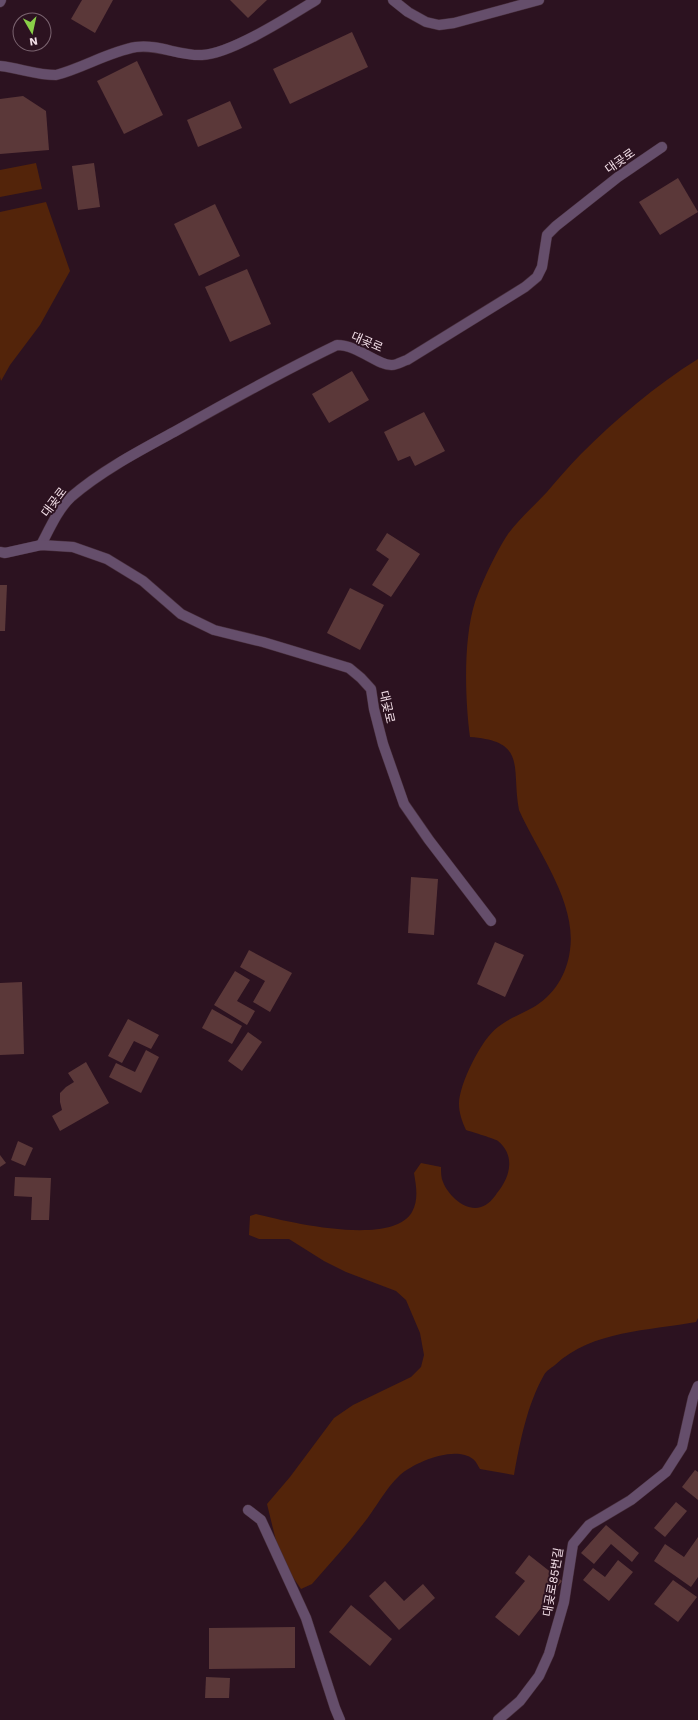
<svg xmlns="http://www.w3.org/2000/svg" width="698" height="1720" viewBox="0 0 698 1720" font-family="'Work Sans','Noto Sans KR',sans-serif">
<rect width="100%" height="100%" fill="#2c1220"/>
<g fill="#53240a">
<path d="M 36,163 L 42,189 L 0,197 L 0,170 Z"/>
<path d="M 46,202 L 70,271 L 40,325 L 10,365 L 1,381 L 0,377 L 0,212 Z"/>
<path d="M 698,359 L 698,1318 L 696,1322 C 648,1331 593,1330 555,1365 C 551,1368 546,1371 544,1375 C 527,1405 520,1442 514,1475 L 480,1469 C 478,1466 476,1461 473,1459 C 455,1445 415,1462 400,1475 C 385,1489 376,1508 363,1524 C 347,1545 329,1564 312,1584 L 301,1589 L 290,1573 L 278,1549 L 267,1504 L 290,1477 L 334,1418 L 353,1405 L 411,1377 L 421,1367 L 424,1355 L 420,1333 L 406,1300 L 396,1291 L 346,1272 L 324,1261 L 289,1239 L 259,1239 L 249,1235 L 250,1216 L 256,1214 C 288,1222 392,1247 412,1212 C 419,1200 416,1185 414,1173 L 421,1163 L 441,1167 C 441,1172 441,1178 443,1182 C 448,1195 465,1212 481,1207 C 488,1205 494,1198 497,1193 C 510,1177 516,1156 498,1141 C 496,1139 472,1132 466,1130 C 462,1121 459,1113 459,1104 C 459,1084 482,1038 498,1027 C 508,1019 521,1014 532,1008 C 554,996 567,974 570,950 C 577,902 537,851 519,810 C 511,768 528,741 470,737 C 465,699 463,640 475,602 C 482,582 496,552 508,534 C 519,519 534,506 547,492 C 558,479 569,466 581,454 C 616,419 656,385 698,359 Z"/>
</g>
<g fill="#5b3839">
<path d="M 82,0 L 113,0 L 95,33 L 71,19 Z"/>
<path d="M 230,0 L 267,0 L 248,18 Z"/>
<path d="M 352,32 L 368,67 L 290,104 L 273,69 Z"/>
<path d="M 137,61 L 163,115 L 124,134 L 97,81 Z"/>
<path d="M 23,96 L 46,111 L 49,150 L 0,154 L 0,99 Z"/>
<path d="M 230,101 L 242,128 L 198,147 L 187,120 Z"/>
<path d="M 94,163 L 100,207 L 78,210 L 72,166 Z"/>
<path d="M 678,178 L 698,212 L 660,235 L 639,202 Z"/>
<path d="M 215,204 L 240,256 L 199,276 L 174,224 Z"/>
<path d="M 247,269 L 271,324 L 230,342 L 205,287 Z"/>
<path d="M 352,371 L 369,400 L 329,423 L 312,394 Z"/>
<path d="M 424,412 L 445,451 L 415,466 L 410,456 L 398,461 L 384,432 Z"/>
<path d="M 387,533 L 420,554 L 391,597 L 372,585 L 389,559 L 376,550 Z"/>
<path d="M 0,585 L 7,585 L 5,631 L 0,631 Z"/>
<path d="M 350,588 L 384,605 L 360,650 L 327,633 Z"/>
<path d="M 411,877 L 438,879 L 434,935 L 408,933 Z"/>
<path d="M 495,942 L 524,955 L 505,997 L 477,984 Z"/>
<path d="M 249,950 L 292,973 L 270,1012 L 253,1002 L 265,981 L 240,967 Z"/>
<path d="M 235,971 L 250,980 L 237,1001 L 255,1011 L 247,1025 L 214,1005 Z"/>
<path d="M 22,982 L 24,1054 L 0,1055 L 0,983 Z"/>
<path d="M 212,1009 L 242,1026 L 232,1044 L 202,1028 Z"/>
<path d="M 128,1019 L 159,1035 L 151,1049 L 134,1041 L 122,1063 L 108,1056 Z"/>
<path d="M 248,1032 L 262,1042 L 242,1071 L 228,1061 Z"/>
<path d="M 146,1050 L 159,1057 L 141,1093 L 109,1077 L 116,1063 L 135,1072 Z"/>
<path d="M 86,1062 L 109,1103 L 60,1131 L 52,1116 L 62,1110 L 60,1102 L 60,1093 L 66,1087 L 74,1082 L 68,1073 Z"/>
<path d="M 18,1141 L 33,1148 L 25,1166 L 11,1160 Z"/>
<path d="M 0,1155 L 6,1163 L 0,1167 Z"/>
<path d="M 15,1177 L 51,1178 L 49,1220 L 31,1220 L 32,1197 L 14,1196 Z"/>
<path d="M 695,1470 L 698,1472 L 698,1500 L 682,1487 Z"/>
<path d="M 676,1502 L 687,1511 L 665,1537 L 654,1528 Z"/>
<path d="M 606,1525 L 639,1553 L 632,1562 L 611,1544 L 594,1564 L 581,1553 Z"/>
<path d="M 698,1537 L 698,1577 L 691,1587 L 654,1561 L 665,1544 L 684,1557 Z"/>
<path d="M 529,1555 L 562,1581 L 519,1636 L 495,1617 L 525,1581 L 515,1573 Z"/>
<path d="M 618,1560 L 633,1572 L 609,1601 L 583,1580 L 593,1568 L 605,1577 Z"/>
<path d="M 673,1580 L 697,1597 L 678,1622 L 654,1604 Z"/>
<path d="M 385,1581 L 404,1601 L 423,1584 L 435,1598 L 399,1630 L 369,1596 Z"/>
<path d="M 351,1605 L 392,1639 L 370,1666 L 329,1632 Z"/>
<path d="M 295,1627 L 295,1668 L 209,1669 L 209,1628 Z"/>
<path d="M 206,1677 L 230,1678 L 229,1698 L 205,1698 Z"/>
</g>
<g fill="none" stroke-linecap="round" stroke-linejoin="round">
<defs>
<g id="minor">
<path d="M 393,0 L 408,12 L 426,22 L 439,25 L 454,23 L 539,0"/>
<path d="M 0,2 L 1,0"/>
<path d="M 0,66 C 19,68 37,75 56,75 C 83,68 108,52 136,47 C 159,44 179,56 202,55 C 231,54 290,16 316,0"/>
<path d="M 41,545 C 49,530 58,509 71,497 C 101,471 139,451 174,432 C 227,402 281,372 337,345 C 358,345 378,366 392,365 C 397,365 403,361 407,360 L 525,287 L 537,277 L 542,267 L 547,235 L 556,226 L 618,177 L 662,147"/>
<path d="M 0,552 L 5,553 L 41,545 L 73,547 L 107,559 L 143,581 L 181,614 L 214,630 L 263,642 L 349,668 L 361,678 L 371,689 L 374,709 L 383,744 L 404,804 L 429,840 L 491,921"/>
<path d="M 248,1510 L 261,1520 L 306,1618 L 335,1708 L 340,1720"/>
<path d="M 498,1720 L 520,1701 L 539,1676 L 549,1654 L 564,1602 L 573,1544 L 589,1525 L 631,1500 L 666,1472 L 682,1447 L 693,1398 L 698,1386"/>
</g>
</defs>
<use href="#minor" stroke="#482f3c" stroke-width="11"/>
<use href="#minor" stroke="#654e6b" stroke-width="10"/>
</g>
<g text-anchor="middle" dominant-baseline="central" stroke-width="4" stroke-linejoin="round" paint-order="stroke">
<g font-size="12" fill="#f2dee7" stroke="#2c1220">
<text transform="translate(620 161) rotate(-35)">대곶로</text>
<text transform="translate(367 342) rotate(23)">대곶로</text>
<text transform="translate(54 502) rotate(-53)">대곶로</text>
<text transform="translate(387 707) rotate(77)">대곶로</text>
<text transform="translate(553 1582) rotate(-80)">대곶로85번길</text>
</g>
</g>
<g transform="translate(32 32) rotate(171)"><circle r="19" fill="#2c1220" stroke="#7b6470"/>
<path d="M0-3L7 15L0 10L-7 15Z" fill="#89cf48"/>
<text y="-6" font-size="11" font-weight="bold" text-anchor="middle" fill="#f2dee7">N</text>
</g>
</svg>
